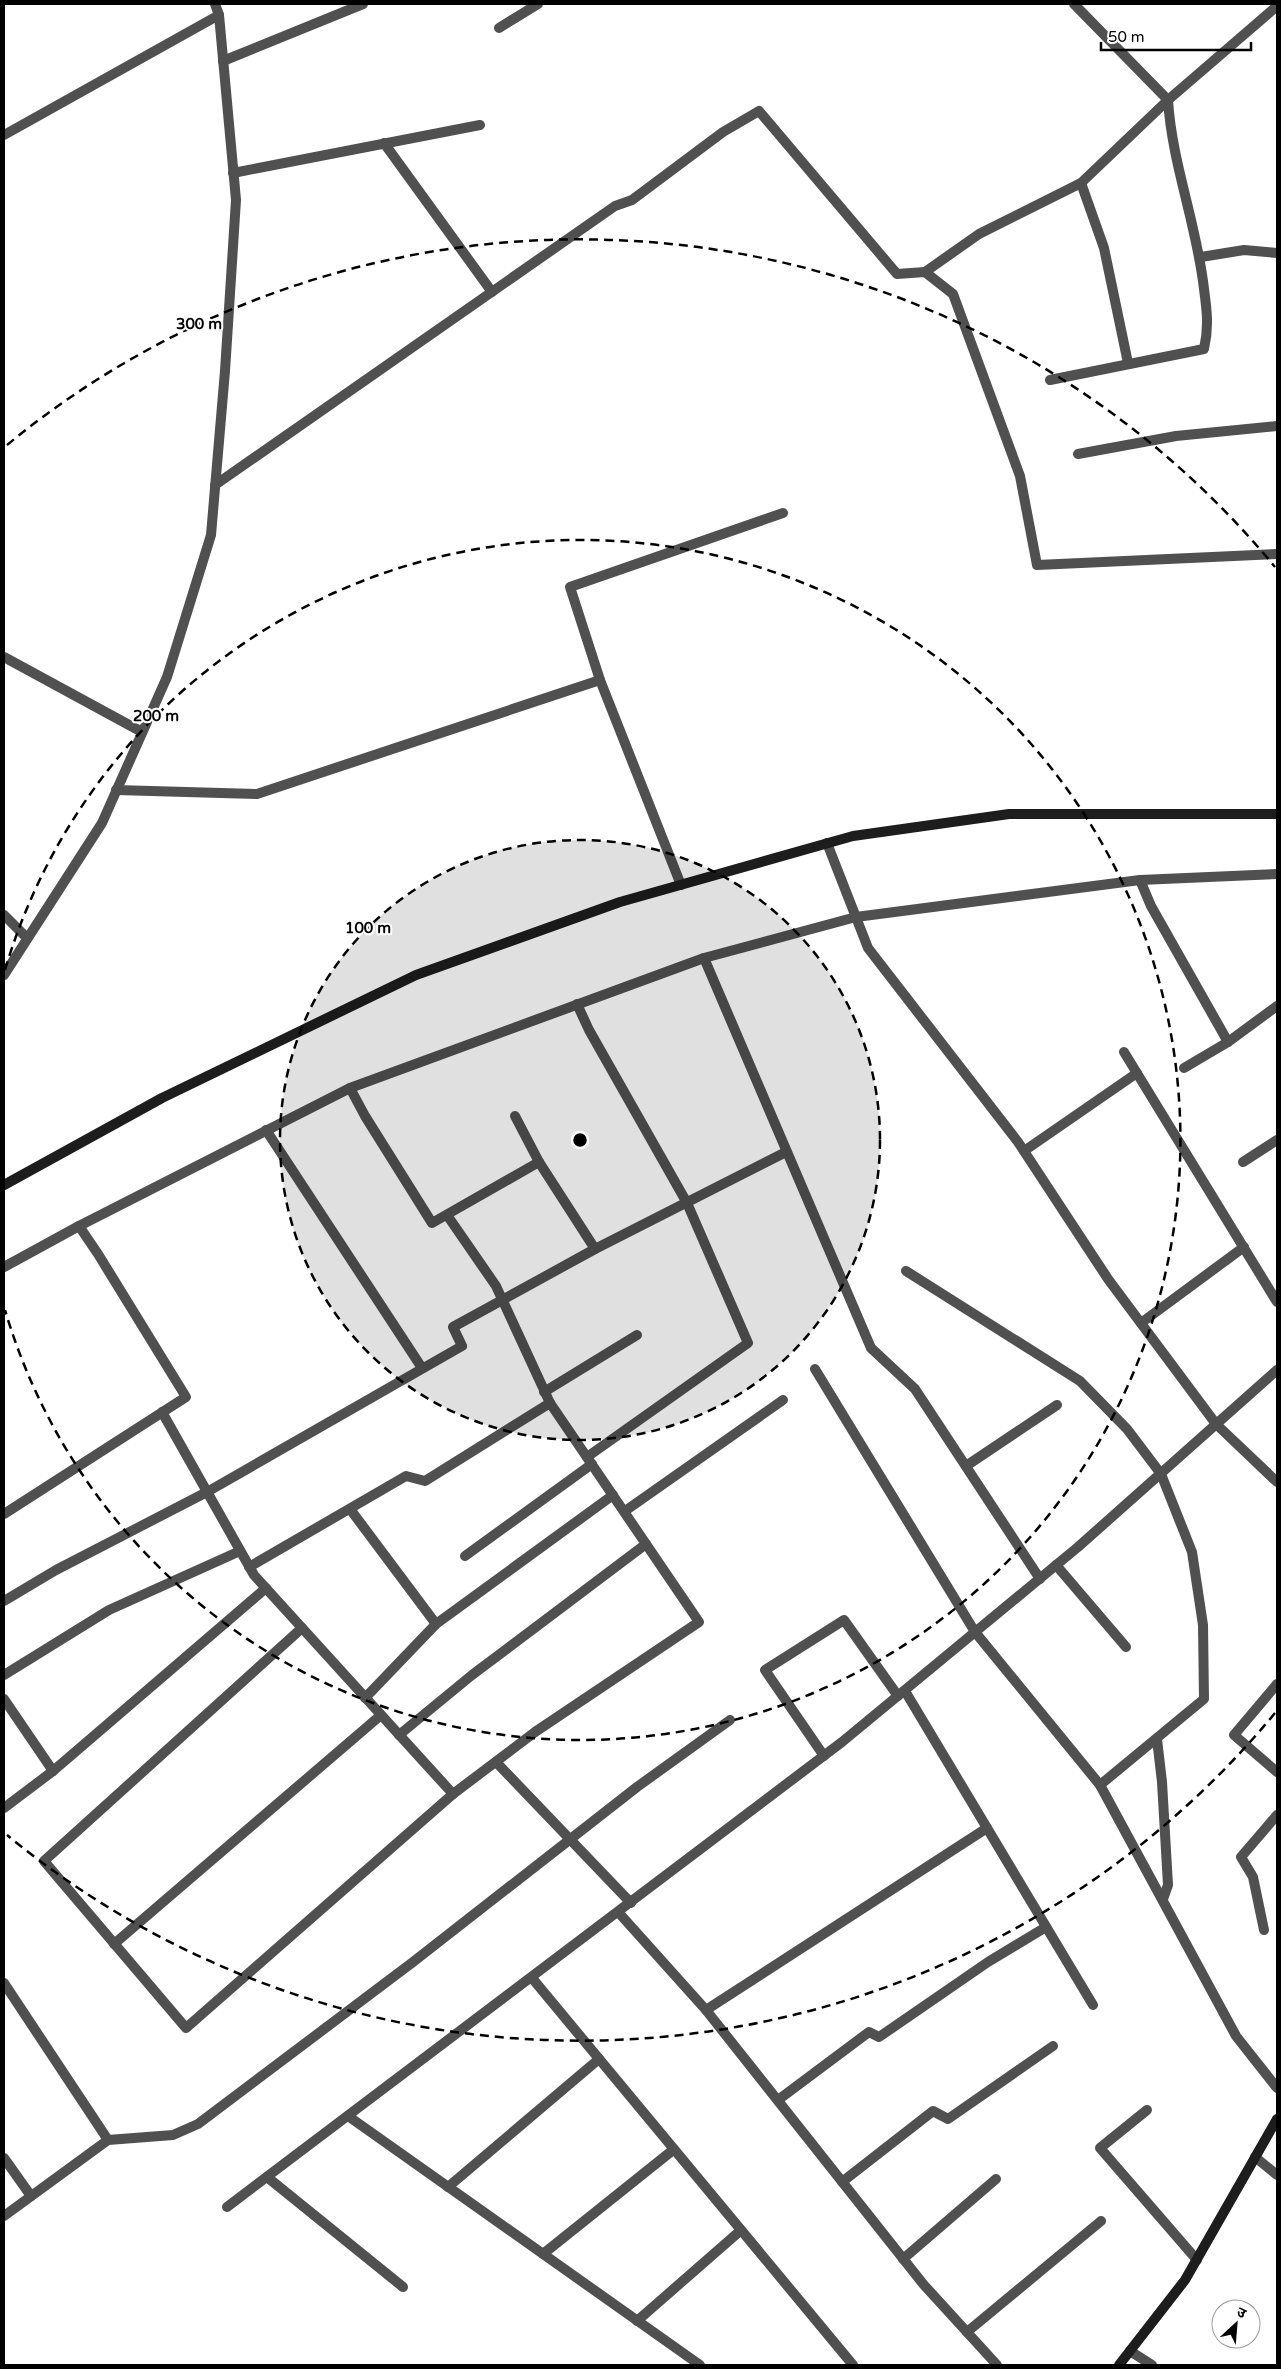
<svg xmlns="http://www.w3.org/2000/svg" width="1281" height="2369" viewBox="0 0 1281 2369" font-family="'Varela Round','Noto Sans Devanagari',sans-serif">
<rect width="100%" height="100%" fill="#fff"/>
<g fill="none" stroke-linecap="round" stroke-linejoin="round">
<g stroke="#505050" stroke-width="10">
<path d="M 1074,4 L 1168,100 L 1277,6"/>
<path d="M 499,28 L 538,4"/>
<path d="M 223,61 L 363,4"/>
<path d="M 4,135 L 219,15"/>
<path d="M 384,143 L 492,292"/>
<path d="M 233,173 L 480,125"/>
<path d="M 1081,183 L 1104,248 L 1128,363"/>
<path d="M 1201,257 L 1244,250 L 1277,253"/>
<path d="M 925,272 L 953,294 L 1020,476 L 1037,565 L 1277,554"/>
<path d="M 1078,454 L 1176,436 L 1277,426"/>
<path d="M 215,485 L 615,206 L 632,200 L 723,132 L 759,111 L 897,274 L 925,272 L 979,234 L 1081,183 L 1168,100 C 1172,164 1197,225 1204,289 C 1207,311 1209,327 1204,349 L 1050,380"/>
<path d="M 4,657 L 142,732"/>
<path d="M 600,680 L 570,587 L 783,513"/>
<path d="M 116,790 L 257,794 L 600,680 L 681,885"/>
<path d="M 827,843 L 868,948 L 1018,1142 L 1108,1279 L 1216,1424 L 1277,1482"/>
<path d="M 1140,880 L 1151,906 L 1228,1042"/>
<path d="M 4,915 L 27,938"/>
<path d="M 704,958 L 871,1348 L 915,1389 L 1040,1579"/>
<path d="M 4,975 L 102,823 L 167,677 L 211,535 L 225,371 L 236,200 L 219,15 L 215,4"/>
<path d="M 577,1004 L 589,1030 L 687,1203 L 748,1343 L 587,1457"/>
<path d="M 1124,1052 L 1277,1302"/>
<path d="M 1184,1068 L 1228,1042 L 1277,1006"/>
<path d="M 350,1088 L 365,1116 L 432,1223 L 539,1162"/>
<path d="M 515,1116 L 539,1162 L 595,1249"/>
<path d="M 266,1130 L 422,1368"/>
<path d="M 1024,1151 L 1137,1073"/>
<path d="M 1243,1162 L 1277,1140"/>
<path d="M 4,1267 L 79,1226 L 350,1088 L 704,958 L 856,917 L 1140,880 L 1277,874"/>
<path d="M 906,1271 L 1080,1381 L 1127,1429 L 1161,1474 L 1192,1552 L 1203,1625 L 1204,1699 L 1100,1785"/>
<path d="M 1141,1323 L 1244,1247"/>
<path d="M 815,1369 L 975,1632 L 1100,1785 L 1236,2036 L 1277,2088"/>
<path d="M 544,1392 L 637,1335"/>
<path d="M 162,1412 L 254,1575 L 453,1794"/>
<path d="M 966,1466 L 1057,1405"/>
<path d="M 350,1509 L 436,1624"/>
<path d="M 625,1511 L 783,1400"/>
<path d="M 4,1514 L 186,1397 L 98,1254 L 79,1226"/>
<path d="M 465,1556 L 592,1464"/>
<path d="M 1056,1565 L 1126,1647"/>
<path d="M 249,1567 L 406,1476 L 425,1481 L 550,1403"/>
<path d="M 4,1601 L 56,1570 L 207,1492 L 462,1346 L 453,1327 L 595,1249 L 786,1152"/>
<path d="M 302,1628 L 44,1861 L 186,2028 L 453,1794 L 535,1732 L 699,1622 L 646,1544"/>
<path d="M 4,1675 L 109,1610 L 240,1551"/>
<path d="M 1277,1684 L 1234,1735 L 1277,1772"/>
<path d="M 905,1691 L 1093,2005"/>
<path d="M 365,1698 L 436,1624 L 613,1495"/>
<path d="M 4,1699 L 53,1771"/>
<path d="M 399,1735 L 472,1675 L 646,1544 L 550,1403 L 496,1286 L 447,1215"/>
<path d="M 1157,1739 L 1162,1782 L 1168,1885 L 1163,1899"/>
<path d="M 824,1756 L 765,1670 L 844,1620 L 898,1696"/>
<path d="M 496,1762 L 631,1903"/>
<path d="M 4,1808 L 53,1771 L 266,1588"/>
<path d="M 619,1913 L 706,2010 L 924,2285 L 997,2365"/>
<path d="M 1264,1930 L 1253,1877 L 1241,1857 L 1277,1815"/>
<path d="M 114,1944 L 381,1715"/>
<path d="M 532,1978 L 853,2365"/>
<path d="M 4,1983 L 108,2140"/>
<path d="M 706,2010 L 987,1828"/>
<path d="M 778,2100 L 869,2032 L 879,2037 L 988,1962 L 1046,1927"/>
<path d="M 1147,2110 L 1100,2148 L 1197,2260"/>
<path d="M 348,2116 L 700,2365"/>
<path d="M 1255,2157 L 1277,2175"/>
<path d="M 4,2158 L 31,2196"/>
<path d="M 267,2177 L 403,2287"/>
<path d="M 842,2182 L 933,2111 L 948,2119 L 1053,2046"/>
<path d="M 448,2187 L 599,2059"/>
<path d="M 227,2207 L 842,1742 L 1078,1547 L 1277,1370"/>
<path d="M 4,2216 L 108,2140 L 173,2135 L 198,2124 L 413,1962 L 637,1787 L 730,1720"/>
<path d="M 543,2254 L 673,2150"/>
<path d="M 903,2259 L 996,2179"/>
<path d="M 637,2321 L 740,2231"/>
<path d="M 967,2332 L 1101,2221"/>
<path d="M 1130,2351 L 1152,2365"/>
</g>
<g stroke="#1d1d1d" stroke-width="10">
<path d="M 4,1185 L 162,1098 L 416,975 L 620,902 L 853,836 L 1009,814 L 1277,814"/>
<path d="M 1119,2365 L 1185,2280 L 1277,2119"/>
</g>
</g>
<circle cx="580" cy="1140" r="300" fill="#000" fill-opacity=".12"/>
<g fill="none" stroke="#000" stroke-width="2.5" stroke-dasharray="9 6">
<circle cx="580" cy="1140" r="300"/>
<path d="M5 970A600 600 0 1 1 5 1310"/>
<path d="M1275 1713A901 901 0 0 1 7 1835M7 445A901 901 0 0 1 1275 567"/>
</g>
<circle cx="580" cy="1140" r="8" fill="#000" stroke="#fff" stroke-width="2.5"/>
<g font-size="15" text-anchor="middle" font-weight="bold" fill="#000" stroke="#fff" stroke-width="4" stroke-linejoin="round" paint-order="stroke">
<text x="199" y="329">300 m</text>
<text x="156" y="721">200 m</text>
<text x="368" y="933">100 m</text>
</g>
<rect width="1281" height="2369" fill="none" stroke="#000000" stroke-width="10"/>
<g transform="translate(1236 2324) rotate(26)"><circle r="24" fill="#ffffff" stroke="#999999"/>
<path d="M0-4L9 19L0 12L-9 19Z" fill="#000000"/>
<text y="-8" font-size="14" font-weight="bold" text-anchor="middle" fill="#000000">उ</text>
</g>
<path d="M1101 42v8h150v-8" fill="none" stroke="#000000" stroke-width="2.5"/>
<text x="1108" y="42" font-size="15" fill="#000000" stroke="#ffffff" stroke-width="4" paint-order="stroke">50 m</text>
</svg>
